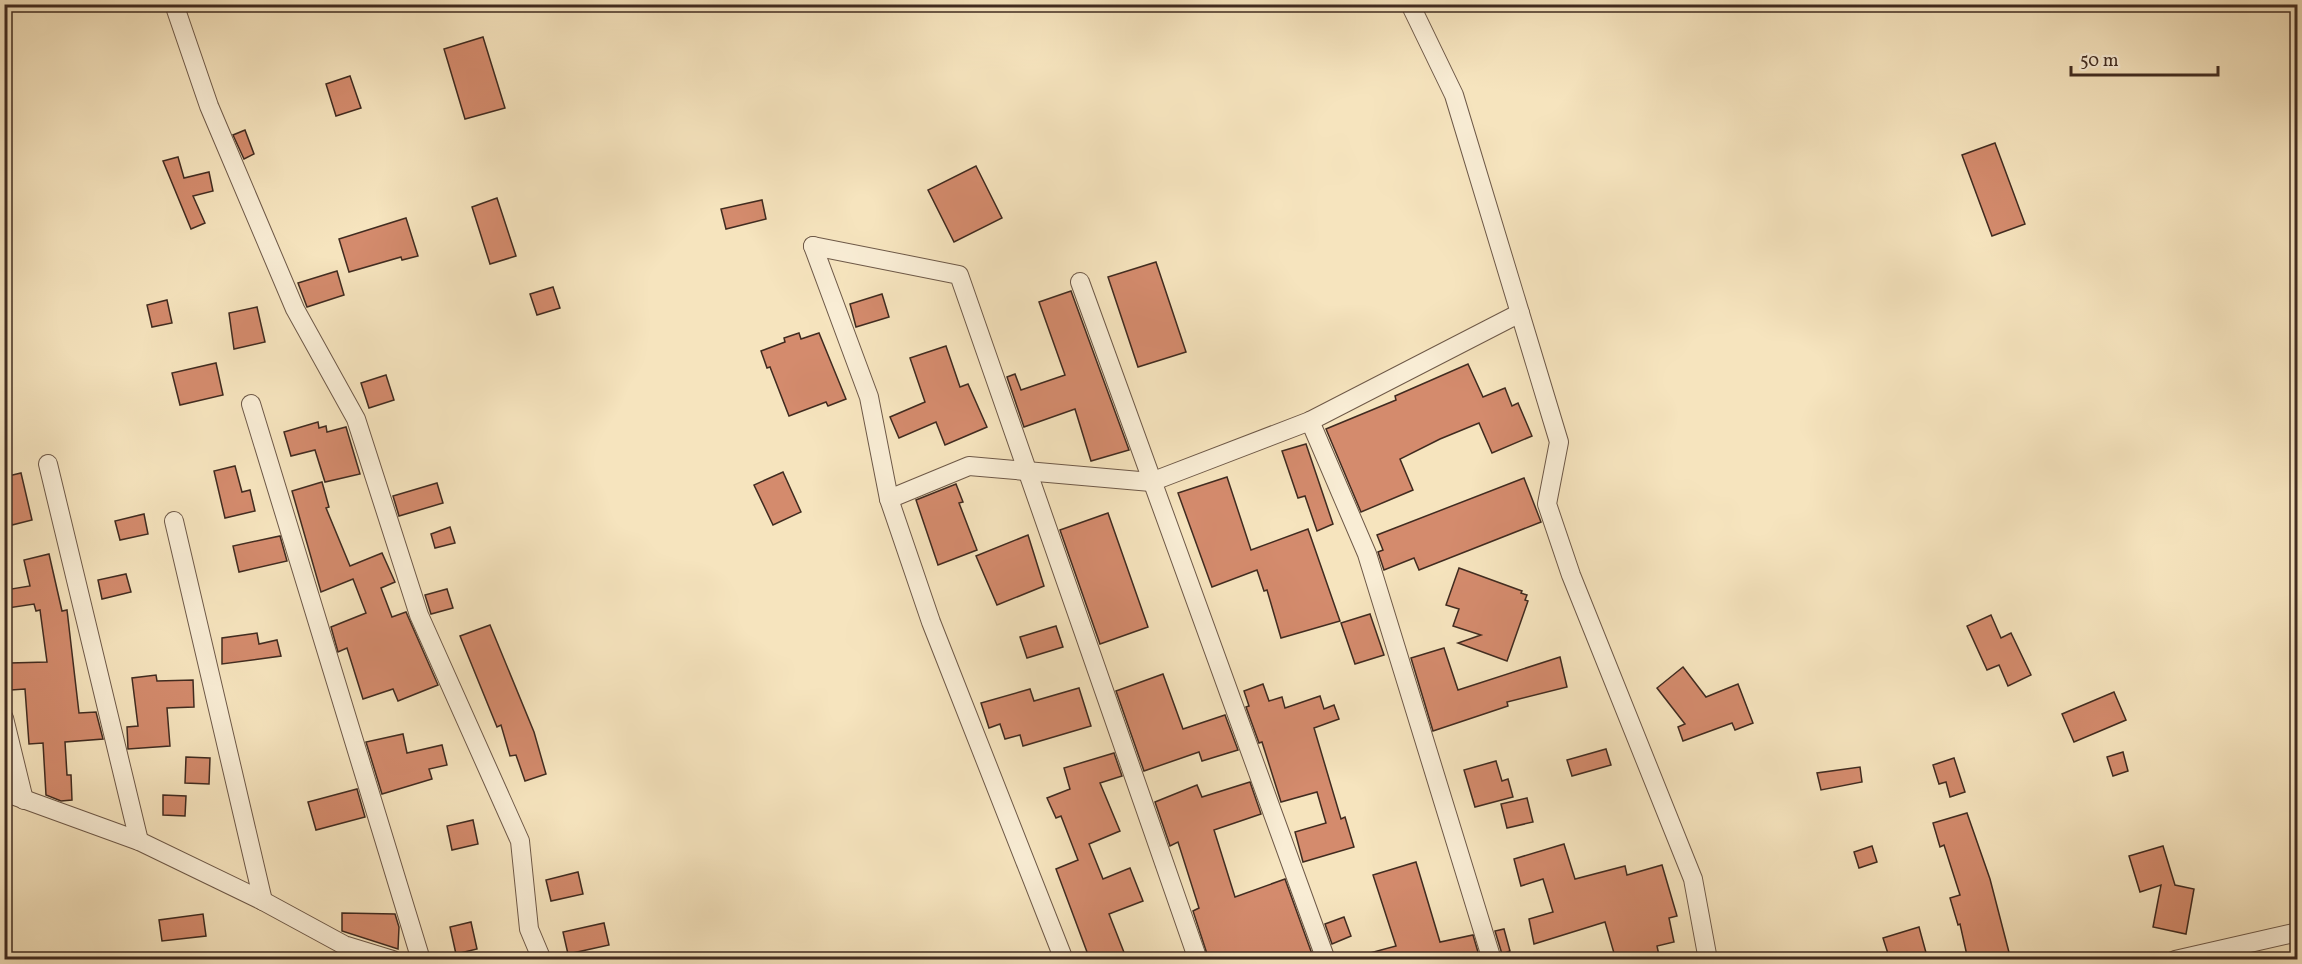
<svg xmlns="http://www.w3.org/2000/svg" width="2302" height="964" viewBox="0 0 2302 964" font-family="Vollkorn,serif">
<rect width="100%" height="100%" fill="#f6e4be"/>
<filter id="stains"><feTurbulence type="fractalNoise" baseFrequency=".00333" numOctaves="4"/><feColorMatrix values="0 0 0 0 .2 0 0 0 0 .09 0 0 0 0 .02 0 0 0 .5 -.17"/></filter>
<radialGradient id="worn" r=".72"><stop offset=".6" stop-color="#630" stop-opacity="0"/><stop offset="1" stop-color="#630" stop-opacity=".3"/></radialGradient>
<g fill="#d48b6d" stroke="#402b20" stroke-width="1.5">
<path d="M 483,37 L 505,108 L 465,119 L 444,49 Z"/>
<path d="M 350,76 L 361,108 L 336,116 L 326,84 Z"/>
<path d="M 245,130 L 254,154 L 244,159 L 233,135 Z"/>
<path d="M 1995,143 L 2025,224 L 1992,236 L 1962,155 Z"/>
<path d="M 178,157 L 184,178 L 209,172 L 213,191 L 193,196 L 205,223 L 191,229 L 163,161 Z"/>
<path d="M 976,166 L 1002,218 L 954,242 L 928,190 Z"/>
<path d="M 497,198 L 516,256 L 490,264 L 472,207 Z"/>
<path d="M 762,200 L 766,219 L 726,229 L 721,209 Z"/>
<path d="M 406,218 L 418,256 L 402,260 L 401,257 L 349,272 L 339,239 Z"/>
<path d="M 1156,262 L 1186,352 L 1138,367 L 1108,277 Z"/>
<path d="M 337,271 L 344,295 L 307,307 L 298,283 Z"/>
<path d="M 553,287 L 560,308 L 537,315 L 530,294 Z"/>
<path d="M 1071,291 L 1129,450 L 1091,461 L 1075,409 L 1024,427 L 1007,377 L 1015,374 L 1021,390 L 1065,375 L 1039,302 Z"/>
<path d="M 882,294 L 889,317 L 856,327 L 850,304 Z"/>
<path d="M 167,300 L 172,323 L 152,327 L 147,305 Z"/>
<path d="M 257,307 L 265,342 L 234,349 L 229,313 Z"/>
<path d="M 799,333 L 801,339 L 819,333 L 846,399 L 828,406 L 826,402 L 789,416 L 770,367 L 767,368 L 761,351 L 785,342 L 784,338 Z"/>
<path d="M 946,346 L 960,387 L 968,384 L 987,427 L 945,445 L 936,422 L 899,438 L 890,417 L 925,402 L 910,358 Z"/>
<path d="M 216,363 L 223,395 L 180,405 L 172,373 Z"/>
<path d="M 1468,364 L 1483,397 L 1505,388 L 1512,406 L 1518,403 L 1532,436 L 1492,453 L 1479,423 L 1440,439 L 1400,459 L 1413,490 L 1361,512 L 1326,429 L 1396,400 L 1395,396 Z"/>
<path d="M 386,375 L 394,400 L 369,408 L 361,383 Z"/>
<path d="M 318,422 L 319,428 L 326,426 L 327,432 L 346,427 L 360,474 L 325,482 L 315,450 L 291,456 L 284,432 Z"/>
<path d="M 1306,444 L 1333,524 L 1317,531 L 1305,496 L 1298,498 L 1282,451 Z"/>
<path d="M 235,466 L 242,492 L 250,490 L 255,511 L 225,518 L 214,471 Z"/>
<path d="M 783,472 L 801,512 L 773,525 L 754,485 Z"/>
<path d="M 21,473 L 32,520 L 12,525 L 4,496 L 4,477 Z"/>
<path d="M 1227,477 L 1251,550 L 1308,529 L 1340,621 L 1281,638 L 1267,590 L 1264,591 L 1257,570 L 1212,587 L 1178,493 Z"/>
<path d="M 1524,478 L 1541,522 L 1419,570 L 1414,558 L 1384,570 L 1378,552 L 1383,550 L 1377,535 Z"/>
<path d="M 322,482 L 329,507 L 326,508 L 350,566 L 382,553 L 395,582 L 381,588 L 392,617 L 406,612 L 438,685 L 398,701 L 393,689 L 363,699 L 347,648 L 338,652 L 331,627 L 366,613 L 353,579 L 321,592 L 292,491 Z"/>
<path d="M 437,483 L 443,503 L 399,516 L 393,496 Z"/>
<path d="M 956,484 L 963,502 L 959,503 L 977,550 L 938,565 L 916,500 Z"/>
<path d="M 1108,513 L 1148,627 L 1100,644 L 1060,530 Z"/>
<path d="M 144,514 L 148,534 L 120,540 L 115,521 Z"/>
<path d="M 450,527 L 455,543 L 435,548 L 431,534 Z"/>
<path d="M 1028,535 L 1044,586 L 997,605 L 976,556 Z"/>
<path d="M 280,536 L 287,561 L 239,572 L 233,546 Z"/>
<path d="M 49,554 L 62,611 L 67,610 L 79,713 L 96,712 L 103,739 L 65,742 L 67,775 L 71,775 L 72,800 L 61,801 L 46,795 L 43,743 L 29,744 L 25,689 L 11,690 L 10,663 L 47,662 L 40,610 L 36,611 L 34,604 L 8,608 L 5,590 L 30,586 L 24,560 Z"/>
<path d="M 1459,568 L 1522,591 L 1521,593 L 1527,595 L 1525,600 L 1528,601 L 1507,661 L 1458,643 L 1481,635 L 1453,626 L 1459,609 L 1446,605 Z"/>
<path d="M 126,574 L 131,592 L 102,599 L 98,580 Z"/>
<path d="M 447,589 L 453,608 L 431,614 L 425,595 Z"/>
<path d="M 1370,614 L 1384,655 L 1355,664 L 1341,623 Z"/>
<path d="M 1991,615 L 2001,638 L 2011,633 L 2031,675 L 2008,686 L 1999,665 L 1987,670 L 1967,626 Z"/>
<path d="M 490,625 L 534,732 L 546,774 L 525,781 L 516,755 L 510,756 L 501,725 L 497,727 L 460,636 Z"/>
<path d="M 1056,626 L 1063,647 L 1027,658 L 1020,637 Z"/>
<path d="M 257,633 L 259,644 L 277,640 L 281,656 L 222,664 L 222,638 Z"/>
<path d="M 1444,648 L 1458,690 L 1560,657 L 1567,687 L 1507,702 L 1508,706 L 1433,731 L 1411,658 Z"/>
<path d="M 1683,667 L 1706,697 L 1738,684 L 1753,723 L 1735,730 L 1732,723 L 1683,741 L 1678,727 L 1685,724 L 1657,688 Z"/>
<path d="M 1163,674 L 1183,729 L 1225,715 L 1238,750 L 1202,761 L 1199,752 L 1144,771 L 1116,691 Z"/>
<path d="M 156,675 L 157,681 L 193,680 L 194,707 L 167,708 L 170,746 L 128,749 L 127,727 L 138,726 L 132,678 Z"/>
<path d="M 1263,684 L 1269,701 L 1282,697 L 1285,708 L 1320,696 L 1324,709 L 1334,705 L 1339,719 L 1314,728 L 1341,819 L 1345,817 L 1354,847 L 1303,862 L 1295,832 L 1326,823 L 1317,792 L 1281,802 L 1262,742 L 1259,743 L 1246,707 L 1249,706 L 1244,691 Z"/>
<path d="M 1079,688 L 1091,726 L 1023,746 L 1020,735 L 1005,739 L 1000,724 L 989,728 L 981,703 L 1030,689 L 1034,701 Z"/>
<path d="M 2114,692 L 2126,720 L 2074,742 L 2062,714 Z"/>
<path d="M 403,734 L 407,753 L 442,745 L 447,765 L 429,769 L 432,779 L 382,794 L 366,742 Z"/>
<path d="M 1606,749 L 1611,765 L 1572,776 L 1567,760 Z"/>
<path d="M 2123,752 L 2128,771 L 2113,776 L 2107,757 Z"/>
<path d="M 1114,753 L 1122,776 L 1100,783 L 1120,831 L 1089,844 L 1103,879 L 1130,868 L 1143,901 L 1109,914 L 1127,960 L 1090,960 L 1056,869 L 1078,860 L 1061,816 L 1056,818 L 1047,798 L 1070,789 L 1064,768 Z"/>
<path d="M 186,757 L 210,758 L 209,784 L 185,783 Z"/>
<path d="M 1954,758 L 1965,792 L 1950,797 L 1946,782 L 1939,784 L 1933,765 Z"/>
<path d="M 1496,761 L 1502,781 L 1508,779 L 1513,797 L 1475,807 L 1464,770 Z"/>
<path d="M 1860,767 L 1862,782 L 1821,790 L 1817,773 Z"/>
<path d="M 1250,782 L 1261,814 L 1214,830 L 1235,897 L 1285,879 L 1312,954 L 1304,956 L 1305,960 L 1209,960 L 1193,911 L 1199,908 L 1178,842 L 1170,846 L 1155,802 L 1197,785 L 1202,797 Z"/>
<path d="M 357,789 L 365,817 L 316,830 L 308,802 Z"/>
<path d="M 163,795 L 186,796 L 185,816 L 163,815 Z"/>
<path d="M 1527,798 L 1533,822 L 1507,828 L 1501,804 Z"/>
<path d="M 1967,813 L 1990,879 L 2011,960 L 1968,960 L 1960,924 L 1958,925 L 1950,898 L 1960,895 L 1944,845 L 1940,847 L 1933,823 Z"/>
<path d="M 473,820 L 478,844 L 452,850 L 447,826 Z"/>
<path d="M 1564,844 L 1575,879 L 1625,866 L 1627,875 L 1662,865 L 1677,916 L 1669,918 L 1674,942 L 1657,946 L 1660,960 L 1616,960 L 1605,922 L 1534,944 L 1529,919 L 1553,912 L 1543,879 L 1521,886 L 1514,859 Z"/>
<path d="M 1872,846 L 1877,862 L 1859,868 L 1854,852 Z"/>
<path d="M 2163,846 L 2175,885 L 2194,889 L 2186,934 L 2153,927 L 2161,885 L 2140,892 L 2129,856 Z"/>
<path d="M 1416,862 L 1440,942 L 1473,935 L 1480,959 L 1367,960 L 1366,954 L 1396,946 L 1373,875 Z"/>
<path d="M 578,872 L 583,894 L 551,901 L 546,880 Z"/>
<path d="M 342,913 L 395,914 L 399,927 L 398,949 L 342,931 Z"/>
<path d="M 203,914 L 206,936 L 162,941 L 159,920 Z"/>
<path d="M 1344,917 L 1351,936 L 1332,944 L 1325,924 Z"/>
<path d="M 471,922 L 477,949 L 456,954 L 450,927 Z"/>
<path d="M 604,923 L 609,945 L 568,954 L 563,932 Z"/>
<path d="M 1919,927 L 1928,960 L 1890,960 L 1883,938 Z"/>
<path d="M 1504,929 L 1510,951 L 1502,954 L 1495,931 Z"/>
</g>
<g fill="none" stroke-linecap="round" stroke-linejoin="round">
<defs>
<g id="street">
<path d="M 174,4 L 209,106 L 295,309 L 356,419 L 419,615 L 520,841 L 529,929 L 542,960"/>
<path d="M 1410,4 L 1454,95 L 1559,442 L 1547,504 L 1571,575 L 1693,879 L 1708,960"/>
<path d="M 813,246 L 959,275 L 1198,960"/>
<path d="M 813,246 L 869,397 L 889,499 L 931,622 L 1064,960"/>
<path d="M 1080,282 L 1326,960"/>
<path d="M 251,404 L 421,960"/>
<path d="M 1310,421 L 1367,554 L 1492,960"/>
<path d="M 48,464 L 139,841"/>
<path d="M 889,499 L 969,466 L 1151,482 L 1310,421 L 1520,313"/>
<path d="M 174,521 L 263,901"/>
<path d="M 4,718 L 24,800"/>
<path d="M 4,792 L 139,841 L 263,901 L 344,945 L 393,960"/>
<path d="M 2175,960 L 2298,932"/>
</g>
</defs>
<use href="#street" stroke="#6e5948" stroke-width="20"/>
<use href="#street" stroke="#f9edd5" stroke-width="18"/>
</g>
<rect width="2302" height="964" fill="none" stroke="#f6e4be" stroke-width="24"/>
<rect x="6" y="6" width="2290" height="952" fill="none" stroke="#402b20" stroke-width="3"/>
<rect x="12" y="12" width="2278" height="940" fill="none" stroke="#402b20" stroke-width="1.5"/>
<path d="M2071 66v9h147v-9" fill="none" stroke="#402b20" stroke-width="3"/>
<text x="2080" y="66" font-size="18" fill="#402b20" stroke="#f9edd5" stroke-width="4.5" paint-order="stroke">50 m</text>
<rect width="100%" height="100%" filter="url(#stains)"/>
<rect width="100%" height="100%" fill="url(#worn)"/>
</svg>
